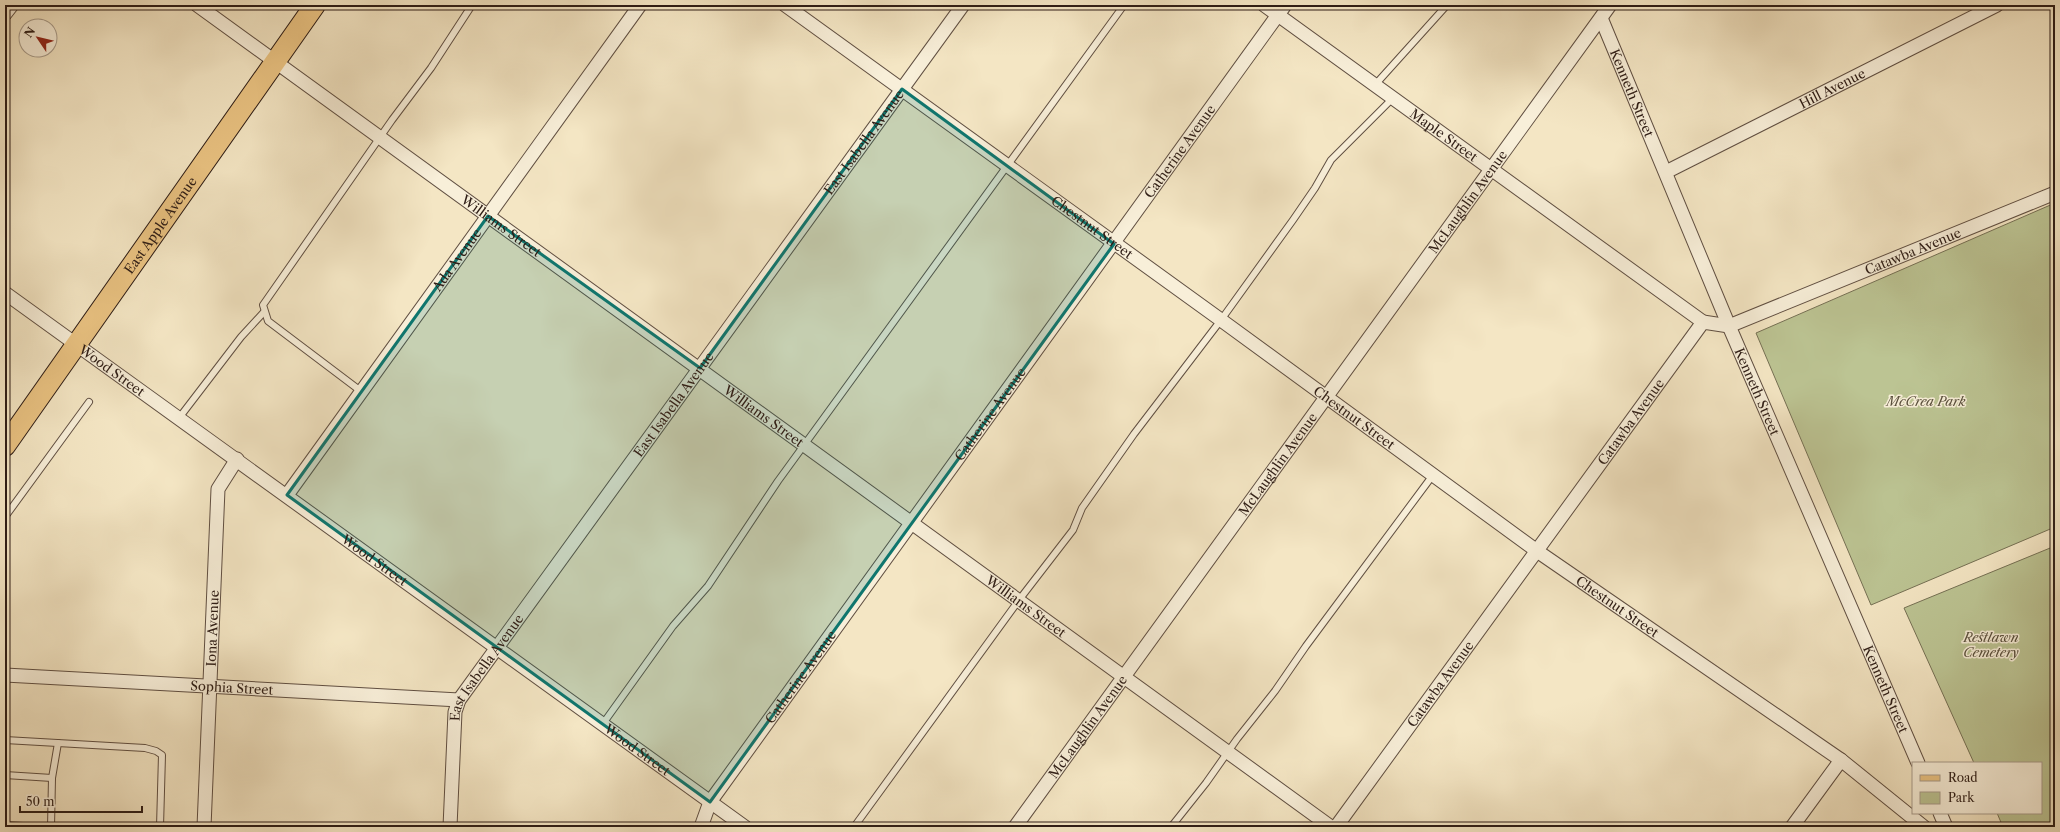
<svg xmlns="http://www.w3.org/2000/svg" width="2060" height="832" viewBox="0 0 2060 832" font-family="'Libre Caslon Text',serif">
<rect width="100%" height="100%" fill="#f4e6c4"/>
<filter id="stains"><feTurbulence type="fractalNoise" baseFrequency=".005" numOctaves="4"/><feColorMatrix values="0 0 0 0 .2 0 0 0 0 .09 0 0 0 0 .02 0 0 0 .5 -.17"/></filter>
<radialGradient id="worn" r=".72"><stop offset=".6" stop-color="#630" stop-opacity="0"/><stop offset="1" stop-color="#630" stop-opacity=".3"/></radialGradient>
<g fill="#bcc493" stroke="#757054">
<path d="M 2055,203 L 2055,527 L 1871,605 L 1756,333 Z"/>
<path d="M 2055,546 L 2055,827 L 2003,827 L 1997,813 L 2041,813 L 2041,763 L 1974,763 L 1904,608 Z"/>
</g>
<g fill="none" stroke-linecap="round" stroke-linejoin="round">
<defs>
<g id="lane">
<path d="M 1374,86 L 1447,5"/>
<path d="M 362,392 L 268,321 L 263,305 L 392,120 L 431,68 L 472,5"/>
<path d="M 179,418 L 241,337 L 264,312"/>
<path d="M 5,517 L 89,402"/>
<path d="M 602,725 L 673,626 L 708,586 L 778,481 L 1124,5"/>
<path d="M 5,740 L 145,748 L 156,751 L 162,755 L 160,827"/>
<path d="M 5,775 L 52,778"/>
<path d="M 5,825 L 41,827"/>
<path d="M 51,827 L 52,778 L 58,743"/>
<path d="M 854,827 L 1019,600 L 1073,530 L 1082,508 L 1134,434 L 1221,320 L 1293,220 L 1315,188 L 1331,160 L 1392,99"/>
<path d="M 1171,827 L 1206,783 L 1237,739 L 1275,691 L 1306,646 L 1433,475"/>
</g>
<g id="street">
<path id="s1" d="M 197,5 L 1331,827"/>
<path id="s2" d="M 785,5 L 1221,320 L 1537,551 L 1841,760 L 1924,827"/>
<path id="s3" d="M 1264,5 L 1703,322"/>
<path d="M 5,14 L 12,5"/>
<path id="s4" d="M 1601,18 L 1729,326 L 1918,763"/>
<path id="s5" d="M 1666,172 L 1997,5"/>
<path id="s6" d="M 5,293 L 745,827"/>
<path id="s7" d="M 287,495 L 640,5"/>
<path id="s8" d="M 5,675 L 459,700"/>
<path d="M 1940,813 L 1946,827"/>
<path id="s9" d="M 204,827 L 218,489 L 237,459"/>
<path id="s10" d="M 450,827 L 455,712 L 459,700 L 963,5"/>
<path id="s11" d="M 701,827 L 710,802 L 1285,5"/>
<path id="s12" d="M 1015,827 L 1610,5"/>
<path id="s13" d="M 1336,827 L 1703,322 L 1729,326 L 2055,193"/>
<path d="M 1792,827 L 1841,760"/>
</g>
<g id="primary">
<path id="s14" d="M 5,446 L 315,5"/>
</g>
</defs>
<use href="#lane" stroke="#604f42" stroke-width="8"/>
<use href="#street" stroke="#604f42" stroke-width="15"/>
<use href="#primary" stroke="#2e1d16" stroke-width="22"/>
<use href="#lane" stroke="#f8efd9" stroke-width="6"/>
<use href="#street" stroke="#f8efd9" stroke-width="13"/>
<use href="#primary" stroke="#eac382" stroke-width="20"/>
</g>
<path fill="#0f766e" fill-opacity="0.2" stroke="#0f766e" stroke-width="3" stroke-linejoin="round" d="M 902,89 L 1114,244 L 710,802 L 287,495 L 488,216 L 700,368 Z"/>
<g text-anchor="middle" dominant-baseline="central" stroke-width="3" stroke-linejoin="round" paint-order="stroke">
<g font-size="13" fill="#2e1d16" stroke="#f8efd9">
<text stroke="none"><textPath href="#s5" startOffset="186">Hill Avenue</textPath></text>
<text stroke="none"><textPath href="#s4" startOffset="81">Kenneth Street</textPath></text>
<text stroke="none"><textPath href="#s3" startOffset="222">Maple Street</textPath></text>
<text stroke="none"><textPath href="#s10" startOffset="817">East Isabella Avenue</textPath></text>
<text stroke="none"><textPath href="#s11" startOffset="829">Catherine Avenue</textPath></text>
<text stroke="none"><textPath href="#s12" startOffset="772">McLaughlin Avenue</textPath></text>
<text stroke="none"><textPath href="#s14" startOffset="270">East Apple Avenue</textPath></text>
<text stroke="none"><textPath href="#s1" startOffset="376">Williams Street</textPath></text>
<text stroke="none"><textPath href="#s2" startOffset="379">Chestnut Street</textPath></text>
<text stroke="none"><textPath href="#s13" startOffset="849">Catawba Avenue</textPath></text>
<text stroke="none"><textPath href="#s7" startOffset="290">Ada Avenue</textPath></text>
<text stroke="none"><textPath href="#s6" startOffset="132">Wood Street</textPath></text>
<text stroke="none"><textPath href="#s4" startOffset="405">Kenneth Street</textPath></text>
<text stroke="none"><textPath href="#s10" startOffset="493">East Isabella Avenue</textPath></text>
<text stroke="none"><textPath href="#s11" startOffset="505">Catherine Avenue</textPath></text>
<text stroke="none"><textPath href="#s1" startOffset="700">Williams Street</textPath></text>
<text stroke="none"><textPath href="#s2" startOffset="703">Chestnut Street</textPath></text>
<text stroke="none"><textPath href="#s13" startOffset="501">Catawba Avenue</textPath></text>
<text stroke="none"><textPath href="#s12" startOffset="448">McLaughlin Avenue</textPath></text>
<text stroke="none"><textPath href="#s6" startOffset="456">Wood Street</textPath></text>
<text stroke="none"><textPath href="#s1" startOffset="1024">Williams Street</textPath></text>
<text stroke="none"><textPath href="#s2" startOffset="1027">Chestnut Street</textPath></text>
<text stroke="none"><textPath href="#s9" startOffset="199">Iona Avenue</textPath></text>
<text stroke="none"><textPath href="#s10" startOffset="169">East Isabella Avenue</textPath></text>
<text stroke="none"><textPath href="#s11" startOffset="181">Catherine Avenue</textPath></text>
<text stroke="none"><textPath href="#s13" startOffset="177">Catawba Avenue</textPath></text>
<text stroke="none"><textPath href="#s8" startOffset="227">Sophia Street</textPath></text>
<text stroke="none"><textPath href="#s4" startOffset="729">Kenneth Street</textPath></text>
<text stroke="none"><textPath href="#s12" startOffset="124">McLaughlin Avenue</textPath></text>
<text stroke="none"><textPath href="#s6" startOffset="780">Wood Street</textPath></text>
</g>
<g font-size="13" font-style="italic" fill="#594f3c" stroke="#f8efd9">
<text x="1926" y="401">McCrea Park</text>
<text x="1991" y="637">Restlawn<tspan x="1991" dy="15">Cemetery</tspan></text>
</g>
</g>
<rect width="2060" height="832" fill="none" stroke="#f4e6c4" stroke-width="20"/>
<rect x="6" y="6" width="2048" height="820" fill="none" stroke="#2e1d16" stroke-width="2"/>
<rect x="10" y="10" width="2040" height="812" fill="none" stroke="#2e1d16"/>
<rect x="1912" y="762" width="130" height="52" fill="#f8efd9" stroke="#a79b8b"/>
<rect x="1920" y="775" width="20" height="6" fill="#eac382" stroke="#a79b8b"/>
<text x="1948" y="782" font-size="12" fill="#2e1d16">Road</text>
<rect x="1920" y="792" width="20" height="12" fill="#bcc493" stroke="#a79b8b"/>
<text x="1948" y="802" font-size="12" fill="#2e1d16">Park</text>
<g transform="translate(38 38) rotate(305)"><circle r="19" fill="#f8efd9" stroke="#a79b8b"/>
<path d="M0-3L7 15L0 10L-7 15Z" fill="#8f2418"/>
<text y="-6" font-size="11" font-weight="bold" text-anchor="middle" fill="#2e1d16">N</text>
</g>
<path d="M20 806v6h122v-6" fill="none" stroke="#2e1d16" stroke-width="2"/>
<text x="26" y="806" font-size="12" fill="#2e1d16" stroke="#f8efd9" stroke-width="3" paint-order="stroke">50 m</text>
<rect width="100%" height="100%" filter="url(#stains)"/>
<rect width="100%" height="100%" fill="url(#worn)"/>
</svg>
